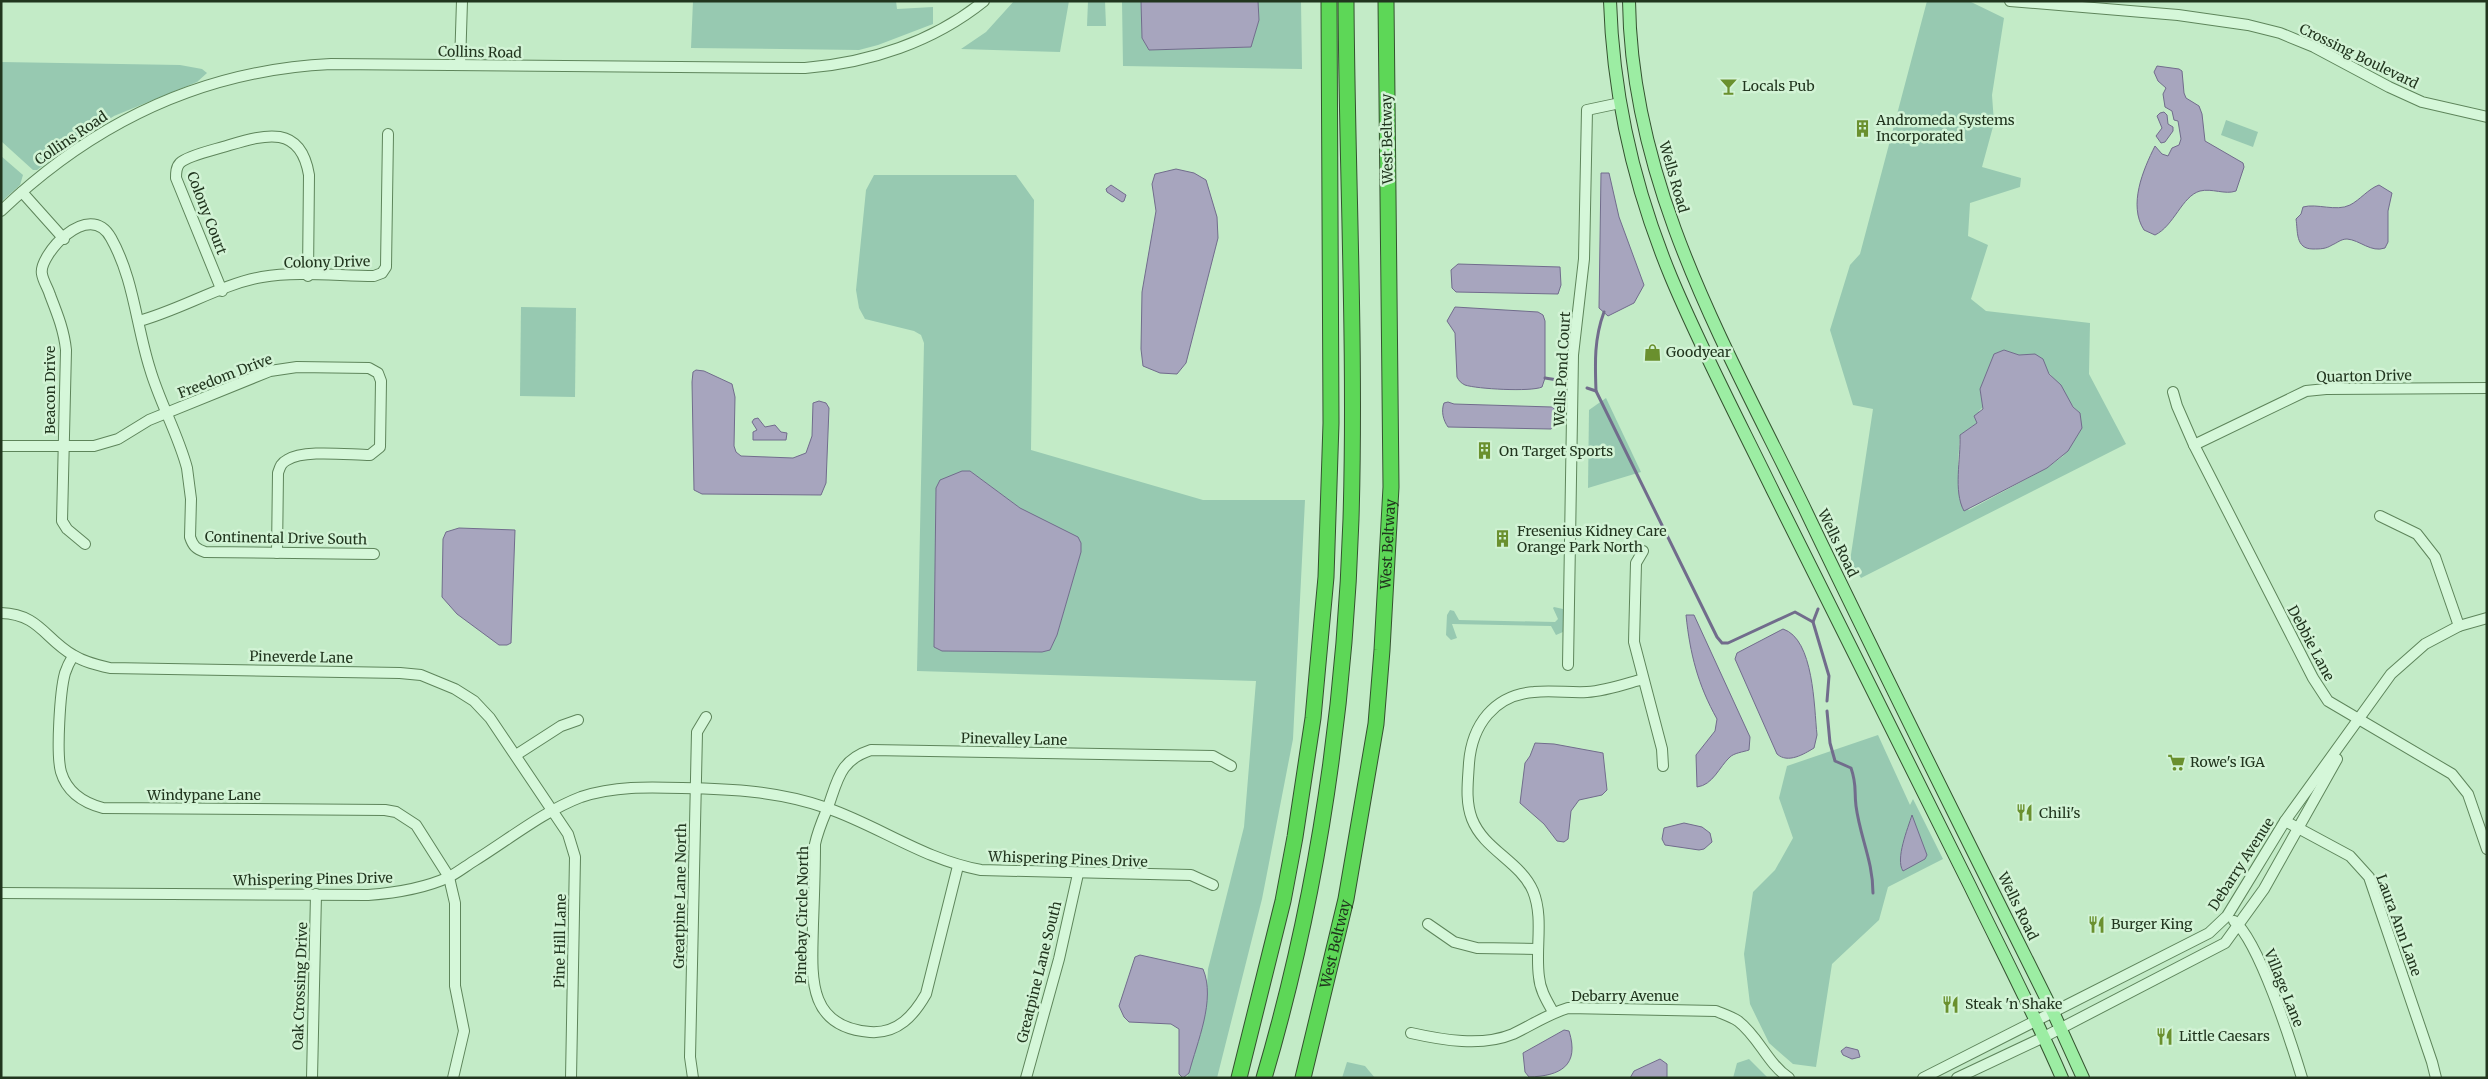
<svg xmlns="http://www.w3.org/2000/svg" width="2488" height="1079" viewBox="0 0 2488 1079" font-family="Merriweather,serif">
<rect width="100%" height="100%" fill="#c3ebc7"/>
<g fill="#97c9b1" fill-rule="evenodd">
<path d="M 693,1 L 896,1 L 897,9 L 933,7 L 933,24 L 878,45 L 859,50 L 691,48 Z"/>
<path d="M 1014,1 L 1069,1 L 1060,52 L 961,49 L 986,32 Z"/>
<path d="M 1088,1 L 1105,1 L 1106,26 L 1087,26 Z"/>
<path d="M 1122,1 L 1141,1 L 1142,38 L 1149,50 L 1251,47 L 1259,20 L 1258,1 L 1301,1 L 1302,69 L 1123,66 Z"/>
<path d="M 1927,1 L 1969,1 L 2004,18 L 1992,95 L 1994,123 L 1982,167 L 2021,178 L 2020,187 L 1970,203 L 1968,236 L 1988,245 L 1971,299 L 1986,311 L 2090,323 L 2089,374 L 2126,444 L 1861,578 L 1850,561 L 1873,409 L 1853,405 L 1830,330 L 1850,265 L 1860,254 ZM 2004,350 C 2017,355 2036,359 2046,370 C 2059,382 2066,402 2080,413 L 2081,430 L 2063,456 L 2047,468 L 1969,510 L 1960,502 L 1958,483 L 1960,474 L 1958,463 L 1960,435 L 1977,423 L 1979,411 L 1983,407 L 1980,389 L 1994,354 Z"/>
<path d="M 1,62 L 180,65 L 202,69 L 207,73 L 197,82 L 114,116 L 70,145 L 37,170 L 33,170 L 1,141 Z"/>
<path d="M 2226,120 L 2258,132 L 2253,147 L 2221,135 Z"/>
<path d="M 1,156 L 23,175 L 20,185 L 1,202 Z"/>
<path d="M 874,175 L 1016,175 L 1034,200 L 1031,450 L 1203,500 L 1305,500 L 1293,739 L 1262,899 L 1217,1078 L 1187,1078 L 1206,1004 L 1208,969 L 1244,827 L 1256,681 L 917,671 L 924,343 L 921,335 L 914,331 L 865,319 L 859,308 L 856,290 L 866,190 ZM 970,471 L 1020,508 L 1081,543 L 1081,552 L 1057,635 L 1050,650 L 1042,652 L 942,651 L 934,647 L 936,488 Z"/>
<path d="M 521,307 L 576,308 L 575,397 L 520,396 Z"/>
<path d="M 1606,398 L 1641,472 L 1588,488 L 1589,410 Z"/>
<path d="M 1554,607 L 1563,609 L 1563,632 L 1556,635 L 1551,626 L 1452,624 L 1457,638 L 1451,640 L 1446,635 L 1447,615 L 1450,610 L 1454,611 L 1459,620 L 1555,622 L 1558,619 L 1553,608 Z"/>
<path d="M 1878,735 L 1910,805 L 1913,799 L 1943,859 L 1888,887 L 1879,920 L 1832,964 L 1816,1067 L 1793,1064 L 1769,1043 L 1750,1004 L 1744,954 L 1753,892 L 1775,870 L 1793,838 L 1779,798 L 1787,766 Z"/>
<path d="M 1749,1059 L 1768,1078 L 1733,1078 L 1737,1063 Z"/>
<path d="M 1347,1062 L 1365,1066 L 1375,1078 L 1342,1078 Z"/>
</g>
<g fill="#a7a5be" stroke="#716c8c">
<path d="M 1141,1 L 1258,1 L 1259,20 L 1251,47 L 1149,50 L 1142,38 Z"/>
<path d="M 2157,66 L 2179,69 L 2182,71 L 2184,93 L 2186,98 L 2199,106 L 2202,114 L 2205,141 L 2243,163 L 2244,167 L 2236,191 C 2225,195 2212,188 2200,191 C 2182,196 2174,226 2155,235 L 2144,230 C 2128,205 2143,170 2155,146 L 2162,154 L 2168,156 L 2172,148 L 2179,145 L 2181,139 L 2178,121 L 2174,120 L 2172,111 L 2165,107 L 2163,94 L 2166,88 L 2158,81 L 2154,72 Z"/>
<path d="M 2164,112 L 2167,115 L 2168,124 L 2173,127 L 2173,131 L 2165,142 L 2161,143 L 2156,136 L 2162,128 L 2157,116 L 2160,113 Z"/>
<path d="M 1176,169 L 1194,173 L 1206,180 L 1217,217 L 1218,238 L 1186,363 L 1177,374 L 1160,373 L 1143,366 L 1141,349 L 1142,292 L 1156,211 L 1152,184 L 1155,174 Z"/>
<path d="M 1601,173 L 1609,173 L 1619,217 L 1644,285 L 1634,303 L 1608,316 L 1599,308 Z"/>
<path d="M 1111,185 L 1126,195 L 1124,201 L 1122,202 L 1107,192 L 1106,189 Z"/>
<path d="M 2379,185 L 2392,193 L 2388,211 L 2388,242 L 2385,248 C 2371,253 2360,240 2347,239 C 2341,239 2337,243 2332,245 C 2326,249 2320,249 2313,249 C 2295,249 2298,231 2296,219 L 2301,214 L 2303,207 C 2317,203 2336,212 2350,205 C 2360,200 2368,189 2379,185 Z"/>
<path d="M 1458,264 L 1560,267 L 1561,285 L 1558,294 L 1456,292 L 1452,288 L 1451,270 Z"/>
<path d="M 1455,307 L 1538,312 L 1543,315 L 1545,321 L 1545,378 L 1542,387 C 1531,392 1477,389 1465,385 C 1461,383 1459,381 1457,377 L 1455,333 L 1447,321 Z"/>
<path d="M 2004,350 L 2019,355 L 2035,354 L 2043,359 L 2049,374 L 2061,385 L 2073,407 L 2080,413 L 2082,428 L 2068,451 L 2047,468 L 1964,511 C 1953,491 1961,459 1960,435 L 1977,423 L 1974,416 L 1983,409 L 1980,389 L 1994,354 Z"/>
<path d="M 696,370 L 704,371 L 732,384 L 735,397 L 734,446 L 736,452 L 741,456 L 793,458 L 806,453 L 812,436 L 813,403 L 819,401 L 826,403 L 829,408 L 826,483 L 821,495 L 702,494 L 694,490 L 692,382 L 693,372 Z"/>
<path d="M 1448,402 L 1454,404 L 1552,407 L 1557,411 L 1556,425 L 1551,429 L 1448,427 C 1443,420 1441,411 1444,403 Z"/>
<path d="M 758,418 L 765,427 L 775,425 L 781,432 L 787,433 L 786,440 L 753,440 L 753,432 L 757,430 L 752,422 L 754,419 Z"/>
<path d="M 962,471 L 970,471 L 1020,508 L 1078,537 L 1081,543 L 1081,552 L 1057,635 L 1050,650 L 1042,652 L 942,651 L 934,647 L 936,488 L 940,480 Z"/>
<path d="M 459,528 L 515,530 L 511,643 L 507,645 L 499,645 L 457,614 L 442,597 L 443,539 L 446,532 Z"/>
<path d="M 1686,615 L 1694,615 L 1750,737 L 1749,750 C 1743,752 1734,753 1730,757 C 1719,767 1713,785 1697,787 L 1696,755 L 1715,731 L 1717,719 C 1698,685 1690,654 1686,615 Z"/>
<path d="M 1783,629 C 1814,639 1814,707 1817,735 L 1814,748 C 1804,754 1788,764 1777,754 L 1735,659 L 1737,653 Z"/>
<path d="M 1535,743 L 1554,744 L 1603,753 L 1607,790 L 1602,795 L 1579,800 L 1571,811 L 1568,839 L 1564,842 L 1557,841 L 1544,824 L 1520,803 L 1525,763 L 1530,756 Z"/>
<path d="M 1912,815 L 1927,855 L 1925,859 L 1903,871 C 1895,859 1908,828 1912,815 Z"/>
<path d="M 1684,823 L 1702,827 L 1710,833 L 1712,842 L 1704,849 L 1699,850 L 1665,845 L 1662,839 L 1664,828 Z"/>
<path d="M 1140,955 L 1203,969 C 1216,1000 1197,1042 1189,1073 L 1183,1078 L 1179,1074 L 1179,1029 L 1171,1024 L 1129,1022 L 1124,1017 L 1119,1006 L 1135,957 Z"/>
<path d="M 1564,1030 L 1569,1031 C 1580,1066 1560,1076 1529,1077 L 1525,1072 L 1523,1053 Z"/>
<path d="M 1846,1047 L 1858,1050 L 1860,1057 L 1852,1059 L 1843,1055 L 1841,1051 Z"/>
<path d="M 1660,1059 L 1667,1064 L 1667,1078 L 1630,1078 L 1634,1071 Z"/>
</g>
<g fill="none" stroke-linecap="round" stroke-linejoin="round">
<g stroke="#716c8c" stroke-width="3">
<path d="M 1604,312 C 1594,339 1595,363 1596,391 L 1717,637 L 1722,643 L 1728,643 L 1795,612 L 1813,622 L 1818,609"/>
<path d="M 1545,378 L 1564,381"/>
<path d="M 1587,388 L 1596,391"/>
<path d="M 1813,622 L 1829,676 L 1827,701"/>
<path d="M 1827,711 L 1830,743 L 1835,761 L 1851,768 C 1857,785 1854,790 1856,806 C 1860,837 1873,861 1873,893"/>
</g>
<defs>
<g id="minor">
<path d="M 2010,1 L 2178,15 L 2248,25 L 2280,33 L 2314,47 L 2389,87 L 2422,102 L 2487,117"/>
<path d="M 460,65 L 462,1"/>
<path d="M 22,192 L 64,239"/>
<path d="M 1,211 C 94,122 202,70 331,64 L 805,68 C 869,63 933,42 984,1"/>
<path d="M 222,291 L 176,178 C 176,173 176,167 180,163 C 187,156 213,150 223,147 C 261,136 300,121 309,175 L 308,276"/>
<path d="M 139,321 C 180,310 222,284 262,277 C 297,271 339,276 374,276 L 382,273 L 386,267 L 388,134"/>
<path d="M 2173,392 L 2177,406 L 2194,445 L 2313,678 L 2328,701 L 2452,774 L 2468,794 L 2487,849"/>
<path d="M 2194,445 L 2306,391 L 2326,389 L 2487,388"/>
<path d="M 1,446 L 94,446 L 118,439 L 149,420 L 270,371 L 297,367 L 369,368 L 378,373 L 381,381 L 380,447 L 370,455 C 349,455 304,449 287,460 C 281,463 280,467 278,473 L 277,553"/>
<path d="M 2380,516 L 2417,534 L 2435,557 L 2459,626"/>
<path d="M 85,544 L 67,529 L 62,521 L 66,350 C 64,330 57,313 50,295 C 48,288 43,281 42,274 C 38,256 89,198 111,238 C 134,279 136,325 150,369 C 160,403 178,434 187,468 L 191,499 L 190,537 C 193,546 196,549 205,552 L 374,554"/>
<path d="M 1643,551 L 1636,563 L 1634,642 L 1662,749 L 1663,766"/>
<path d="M 1,613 C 39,614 45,639 73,655 C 84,662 97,665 110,668 L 400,673 L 421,675 L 455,689 L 474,701 L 490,718 L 568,834 L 575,857 L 571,1078"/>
<path d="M 73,656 C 70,661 67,667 65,673 C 60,691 56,754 61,772 C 67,792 84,803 103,808 L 385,810 L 396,812 L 416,825 L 449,877 L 451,886 L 455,903 L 455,986 L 464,1031 L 453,1078"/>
<path d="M 1568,665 L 1573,355 L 1584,259 L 1587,110 L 1620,103"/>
<path d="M 516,755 L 561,726 L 578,720"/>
<path d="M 2285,821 L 2350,856 L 2369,877 L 2432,1062 L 2436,1078"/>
<path d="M 958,866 L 926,994 C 914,1015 898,1034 870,1032 C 805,1027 812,974 813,924 C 814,897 815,871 815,844 C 818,830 823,819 828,807 C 838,779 840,760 871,750 L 1213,756 L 1231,766"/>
<path d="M 1,893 L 368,895 C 395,893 423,889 449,877 C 457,873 466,866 474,861 C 508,840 544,811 581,797 C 614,786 648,787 682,788 C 732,789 779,791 827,808 C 879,826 925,860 981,870 L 1191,875 L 1213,885"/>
<path d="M 2234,921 C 2259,941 2292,1045 2302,1078"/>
<path d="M 1428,924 L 1454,942 L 1477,948 L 1538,949"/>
<path d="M 1553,1012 C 1547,1001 1540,990 1539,977 C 1535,949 1544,918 1533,891 C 1520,861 1484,850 1472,819 C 1465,801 1468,781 1469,763 C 1472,725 1494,695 1534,692 C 1552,690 1570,693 1587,692 C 1606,691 1625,684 1643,679"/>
<path d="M 1411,1033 C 1442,1040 1482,1047 1513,1034 C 1532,1025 1548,1014 1568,1008 L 1716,1011 C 1723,1014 1732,1017 1738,1021 C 1759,1037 1767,1063 1789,1078"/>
<path d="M 312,1078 L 316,894"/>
<path d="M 693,1078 L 690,1057 L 697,732 L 706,717"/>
<path d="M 1026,1078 L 1059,959 L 1078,874"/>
<path d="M 1923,1078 L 2209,933 L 2227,916 L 2285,821 L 2391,674 L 2425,644 L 2459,626 L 2487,618"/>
<path d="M 1957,1078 L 2044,1037 L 2225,943 L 2264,889 L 2337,759"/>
</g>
<g id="major">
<path d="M 1610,1 C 1613,95 1635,190 1671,277 C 1702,351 1740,423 1775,495 C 1839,626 1905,756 1970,886 C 2001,950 2034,1013 2062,1078"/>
<path d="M 1629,1 C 1631,185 1725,345 1803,505 C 1884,675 1969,843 2053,1012 L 2083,1078"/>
</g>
<g id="highway">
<path d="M 1239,1078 L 1283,901 L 1295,837 L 1313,718 L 1326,577 L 1331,423 L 1329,1"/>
<path d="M 1264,1078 C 1317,898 1345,707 1351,519 C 1356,347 1347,174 1346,1"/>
<path id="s1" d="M 1303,1078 L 1346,899 L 1376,724 L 1382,650 L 1391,487 L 1386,1"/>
</g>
</defs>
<use href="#minor" stroke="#5e855b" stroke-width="12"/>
<use href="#major" stroke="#34522f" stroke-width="14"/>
<use href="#highway" stroke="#34522f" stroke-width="17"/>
<use href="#minor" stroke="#d5f7d9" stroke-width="10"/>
<use href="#major" stroke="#9ceda3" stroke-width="12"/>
<use href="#highway" stroke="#5dd757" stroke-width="15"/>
</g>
<defs>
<symbol id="bar-bare" viewBox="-9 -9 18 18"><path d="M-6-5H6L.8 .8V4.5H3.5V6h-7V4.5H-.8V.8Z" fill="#6a902e" stroke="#d2f3d5" stroke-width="2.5" paint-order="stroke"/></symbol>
<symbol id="building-bare" viewBox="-9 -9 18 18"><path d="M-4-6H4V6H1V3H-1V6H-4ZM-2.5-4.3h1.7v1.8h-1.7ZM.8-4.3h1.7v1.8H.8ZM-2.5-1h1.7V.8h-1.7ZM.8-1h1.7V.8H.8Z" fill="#6a902e" stroke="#d2f3d5" stroke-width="2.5" paint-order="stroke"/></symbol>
<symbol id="shop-bare" viewBox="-9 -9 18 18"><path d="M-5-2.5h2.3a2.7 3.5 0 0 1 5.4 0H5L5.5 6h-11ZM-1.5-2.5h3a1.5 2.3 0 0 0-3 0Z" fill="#6a902e" stroke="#d2f3d5" stroke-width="2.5" paint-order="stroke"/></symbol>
<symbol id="supermarket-bare" viewBox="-9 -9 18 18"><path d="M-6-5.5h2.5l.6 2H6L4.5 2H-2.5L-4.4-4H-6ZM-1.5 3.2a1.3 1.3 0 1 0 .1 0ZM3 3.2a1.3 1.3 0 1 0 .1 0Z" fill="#6a902e" stroke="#d2f3d5" stroke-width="2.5" paint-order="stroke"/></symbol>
<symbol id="restaurant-bare" viewBox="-9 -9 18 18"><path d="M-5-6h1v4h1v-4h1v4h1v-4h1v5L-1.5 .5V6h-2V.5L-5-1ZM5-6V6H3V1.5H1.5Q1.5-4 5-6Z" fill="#6a902e" stroke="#d2f3d5" stroke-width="2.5" paint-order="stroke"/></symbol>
</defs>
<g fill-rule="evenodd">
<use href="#bar-bare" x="1716" y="74" width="25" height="25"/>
<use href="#building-bare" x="1850" y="116" width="25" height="25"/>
<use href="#shop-bare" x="1640" y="340" width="25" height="25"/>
<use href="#building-bare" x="1472" y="438" width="25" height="25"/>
<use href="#building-bare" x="1490" y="526" width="25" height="25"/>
<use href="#supermarket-bare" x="2164" y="750" width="25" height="25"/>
<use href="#restaurant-bare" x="2012" y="800" width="25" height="25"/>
<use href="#restaurant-bare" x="2084" y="912" width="25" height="25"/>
<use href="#restaurant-bare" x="1938" y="992" width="25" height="25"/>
<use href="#restaurant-bare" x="2152" y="1024" width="25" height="25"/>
</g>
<g text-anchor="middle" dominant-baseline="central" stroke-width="5" stroke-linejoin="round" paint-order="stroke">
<g font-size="14" fill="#21351e" stroke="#d2f3d5">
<text transform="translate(480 52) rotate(1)">Collins Road</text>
<text transform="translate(2359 56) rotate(26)">Crossing Boulevard</text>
<text transform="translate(71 138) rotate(-34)">Collins Road</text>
<text transform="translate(1387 139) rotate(-91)">West Beltway</text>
<text transform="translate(1674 177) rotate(74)">Wells Road</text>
<text transform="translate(207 213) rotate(69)">Colony Court</text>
<text transform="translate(327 262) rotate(-1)">Colony Drive</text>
<text transform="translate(1562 369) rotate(-87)">Wells Pond Court</text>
<text transform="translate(225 376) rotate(-21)">Freedom Drive</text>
<text transform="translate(2364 376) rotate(-1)">Quarton Drive</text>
<text transform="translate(50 390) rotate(-90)">Beacon Drive</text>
<text transform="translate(286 538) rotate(1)">Continental Drive South</text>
<text transform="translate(1838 543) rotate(64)">Wells Road</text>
<text stroke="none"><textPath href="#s1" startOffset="542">West Beltway</textPath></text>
<text transform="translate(2311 643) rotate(62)">Debbie Lane</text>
<text transform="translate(301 657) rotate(1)">Pineverde Lane</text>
<text transform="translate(1014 739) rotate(1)">Pinevalley Lane</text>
<text x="204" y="795">Windypane Lane</text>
<text transform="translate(1068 859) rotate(2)">Whispering Pines Drive</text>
<text transform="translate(2241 864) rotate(-57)">Debarry Avenue</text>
<text transform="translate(313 879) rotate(-1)">Whispering Pines Drive</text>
<text transform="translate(680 896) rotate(-89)">Greatpine Lane North</text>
<text transform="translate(2018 906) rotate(64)">Wells Road</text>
<text transform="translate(802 915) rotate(-89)">Pinebay Circle North</text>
<text transform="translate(2399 925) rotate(70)">Laura Ann Lane</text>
<text transform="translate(560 941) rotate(-89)">Pine Hill Lane</text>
<text stroke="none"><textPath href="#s1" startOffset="138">West Beltway</textPath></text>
<text transform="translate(1039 972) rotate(-76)">Greatpine Lane South</text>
<text transform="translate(300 986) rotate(-88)">Oak Crossing Drive</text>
<text transform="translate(2284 988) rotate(68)">Village Lane</text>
<text x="1625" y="996">Debarry Avenue</text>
</g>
<g font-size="14" fill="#21351e" stroke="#d2f3d5" text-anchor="start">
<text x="1742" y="86">Locals Pub</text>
<text x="1876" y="120">Andromeda Systems<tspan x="1876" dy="16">Incorporated</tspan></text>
<text x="1666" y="352">Goodyear</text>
<text x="1499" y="451">On Target Sports</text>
<text x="1517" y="531">Fresenius Kidney Care<tspan x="1517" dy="16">Orange Park North</tspan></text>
<text x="2190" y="762">Rowe's IGA</text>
<text x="2039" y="813">Chili's</text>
<text x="2111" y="924">Burger King</text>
<text x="1965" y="1004">Steak 'n Shake</text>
<text x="2179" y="1036">Little Caesars</text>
</g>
</g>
<rect width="2488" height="1079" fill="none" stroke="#21351e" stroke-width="5"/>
</svg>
